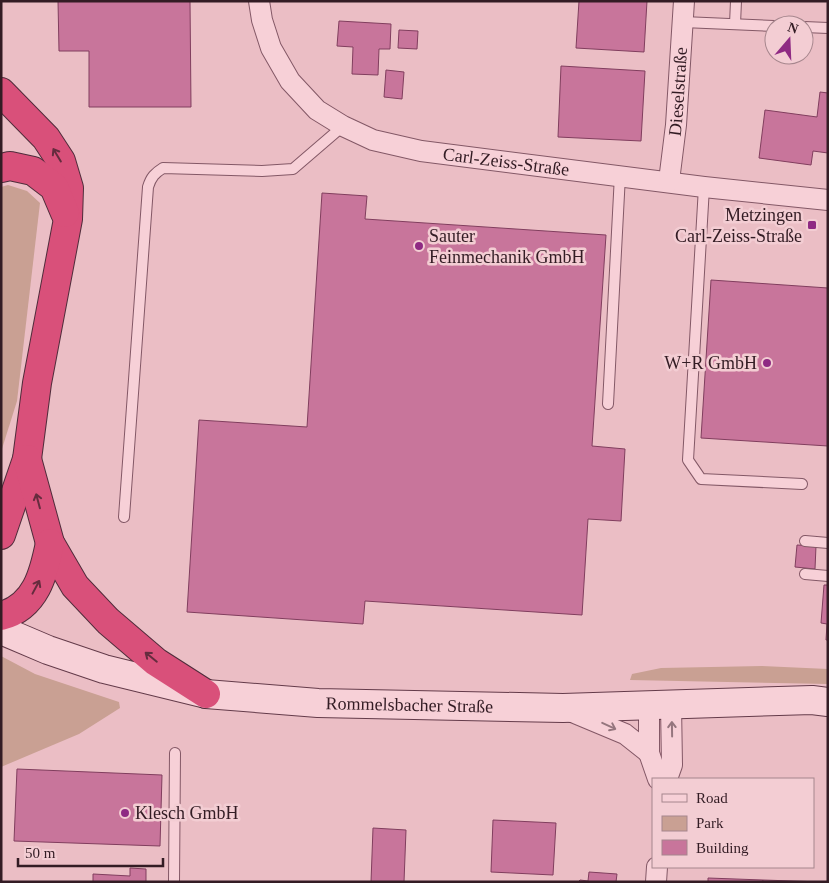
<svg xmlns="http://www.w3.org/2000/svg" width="829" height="883" viewBox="0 0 829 883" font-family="Georgia,serif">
<rect width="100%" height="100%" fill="#ebbec5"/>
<g fill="#c9a093">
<path d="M 8,185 L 27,191 L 40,203 L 17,401 L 1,452 L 1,187 Z"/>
<path d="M 1,656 L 35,674 L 119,702 L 120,708 L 79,734 L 1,767 Z"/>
<path d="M 762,666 L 828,669 L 828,684 L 630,680 L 632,674 L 661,668 Z"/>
</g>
<g fill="#c8759b" stroke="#813e5e">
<path d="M 58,1 L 190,1 L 191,107 L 89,107 L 89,51 L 59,51 Z"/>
<path d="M 579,1 L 647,1 L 644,52 L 576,48 Z"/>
<path d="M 339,21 L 391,24 L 390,49 L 379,49 L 378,75 L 352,74 L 353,47 L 337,46 Z"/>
<path d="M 399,30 L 418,31 L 417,49 L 398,48 Z"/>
<path d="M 561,66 L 645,71 L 641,141 L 558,137 Z"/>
<path d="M 386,70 L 404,72 L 402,99 L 384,97 Z"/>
<path d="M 820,92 L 828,93 L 828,153 L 813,151 L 811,165 L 759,158 L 765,110 L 817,117 Z"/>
<path d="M 322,193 L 367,196 L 365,219 L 606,235 L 592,446 L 625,449 L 621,521 L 588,519 L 582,615 L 365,601 L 363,624 L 187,612 L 199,420 L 307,427 Z"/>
<path d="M 711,280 L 828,288 L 828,446 L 701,438 Z"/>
<path d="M 797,545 L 816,546 L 815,569 L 795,567 Z"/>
<path d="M 824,585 L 828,585 L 828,640 L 826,640 L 827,624 L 821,623 Z"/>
<path d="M 17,769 L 162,775 L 160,846 L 14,841 Z"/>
<path d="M 493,820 L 556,823 L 553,875 L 491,872 Z"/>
<path d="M 373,828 L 406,830 L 404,882 L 371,882 Z"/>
<path d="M 130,868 L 146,869 L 146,882 L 93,882 L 93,874 L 130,876 Z"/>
<path d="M 589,872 L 617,874 L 616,882 L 578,882 L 580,880 L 588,881 Z"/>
<path d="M 708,878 L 763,880 L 763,882 L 708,882 Z"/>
<path d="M 763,880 L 822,882 L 763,882 Z"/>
</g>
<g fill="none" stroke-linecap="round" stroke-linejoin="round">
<defs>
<g id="lane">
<path d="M 683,22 L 774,26"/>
<path d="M 735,24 L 736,1"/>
<path d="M 804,27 L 828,28"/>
<path d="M 704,187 L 688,460 L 701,479 L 802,484"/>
<path d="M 608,404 L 620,175"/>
<path d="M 124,517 L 148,187 C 151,177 155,173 163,168 L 262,171 L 293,169 L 343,126"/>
<path d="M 805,541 L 828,543"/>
<path d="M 805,574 L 828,576"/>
<path d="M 174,882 L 175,753"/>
</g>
<g id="street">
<path id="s1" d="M 259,1 L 262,20 L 271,48 L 290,81 L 317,110 L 343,126 L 373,140 L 421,151 L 704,187 L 828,200"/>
<path id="s2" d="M 669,181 L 676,125 L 684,1"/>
<path d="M 649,706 L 649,753 L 658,779"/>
<path d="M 570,711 L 625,734 L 649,753"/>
<path d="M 667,779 L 672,765 L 671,705"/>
<path d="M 656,882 L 657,867"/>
</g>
<g id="secondary">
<path id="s3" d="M 1,630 L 48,650 L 104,669 L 206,694 L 318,703 L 563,708 L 812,700 L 828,702"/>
</g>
<g id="highway">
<path d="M 1,92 L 46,138 L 61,161 L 69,188 L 68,219 L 37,383 L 27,459 L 1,535"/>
<path d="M 1,168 L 10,166 L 33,171 L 54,187 L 65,213"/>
<path d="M 27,459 L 50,543 L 75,586 L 108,621 L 156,662 L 206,694"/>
<path d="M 1,616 C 36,607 44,573 50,543"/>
</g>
</defs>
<use href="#lane" stroke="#835866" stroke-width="12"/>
<use href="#street" stroke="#835866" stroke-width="22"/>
<use href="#secondary" stroke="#643b4a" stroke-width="30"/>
<use href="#highway" stroke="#502c3b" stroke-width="30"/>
<use href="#lane" stroke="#f7d0d7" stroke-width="10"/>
<use href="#street" stroke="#f7d0d7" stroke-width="20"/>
<use href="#secondary" stroke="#f7d0d7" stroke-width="28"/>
<use href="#highway" stroke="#d9507a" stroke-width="28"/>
</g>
<defs><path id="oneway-shaft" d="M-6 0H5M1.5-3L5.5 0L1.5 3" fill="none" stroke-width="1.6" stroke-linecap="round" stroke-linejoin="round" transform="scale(1.25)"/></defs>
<g stroke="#652c3e">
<use href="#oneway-shaft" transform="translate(57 155) rotate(-121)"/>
<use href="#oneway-shaft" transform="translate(38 501) rotate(-105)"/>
<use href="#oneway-shaft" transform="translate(36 587) rotate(-62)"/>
<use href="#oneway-shaft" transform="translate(151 657) rotate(-141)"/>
</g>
<g stroke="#95767e">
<use href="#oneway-shaft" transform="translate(609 726) rotate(25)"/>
<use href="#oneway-shaft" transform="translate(672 729) rotate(-91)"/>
</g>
<g fill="#8f2a83" stroke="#f3cdd3" stroke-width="2">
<rect x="807" y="220" width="10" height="10" rx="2.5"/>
<circle cx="419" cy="246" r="5"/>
<circle cx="767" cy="363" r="5"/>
<circle cx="125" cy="813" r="5"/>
</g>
<g text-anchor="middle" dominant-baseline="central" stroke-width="5" stroke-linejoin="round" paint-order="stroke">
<g font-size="18" fill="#331c24" stroke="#f3cdd3">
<text stroke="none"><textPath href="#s2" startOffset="90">Dieselstraße</textPath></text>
<text stroke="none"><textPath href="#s1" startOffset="325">Carl-Zeiss-Straße</textPath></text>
<text stroke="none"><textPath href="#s3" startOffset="419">Rommelsbacher Straße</textPath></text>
</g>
<g font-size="18" fill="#331c24" stroke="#f3cdd3" text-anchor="end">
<text x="802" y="215">Metzingen<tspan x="802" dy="21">Carl-Zeiss-Straße</tspan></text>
<text x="429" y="236" text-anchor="start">Sauter<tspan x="429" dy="21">Feinmechanik GmbH</tspan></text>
<text x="757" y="363">W+R GmbH</text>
<text x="135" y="813" text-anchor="start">Klesch GmbH</text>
</g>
</g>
<rect width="829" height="883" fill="none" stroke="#331c24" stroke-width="5"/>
<rect x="652" y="778" width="162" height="90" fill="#f3cdd3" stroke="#a6868d"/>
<rect x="662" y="794" width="25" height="8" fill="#f7d0d7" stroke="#a6868d"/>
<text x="696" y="803" font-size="15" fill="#331c24">Road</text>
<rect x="662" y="816" width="25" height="15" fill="#c9a093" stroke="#a6868d"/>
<text x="696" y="828" font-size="15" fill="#331c24">Park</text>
<rect x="662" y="840" width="25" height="15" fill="#c8759b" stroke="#a6868d"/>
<text x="696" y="853" font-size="15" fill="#331c24">Building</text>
<g transform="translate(789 40) rotate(19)"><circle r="24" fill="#f3cdd3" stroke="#a6868d"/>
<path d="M0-4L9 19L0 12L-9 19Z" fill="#8f2a83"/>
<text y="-8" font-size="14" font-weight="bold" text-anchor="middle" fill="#331c24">N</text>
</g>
<path d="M18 858v8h145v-8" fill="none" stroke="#331c24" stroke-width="2.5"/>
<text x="25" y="858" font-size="15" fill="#331c24" stroke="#f3cdd3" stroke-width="4" paint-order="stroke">50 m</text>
</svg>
